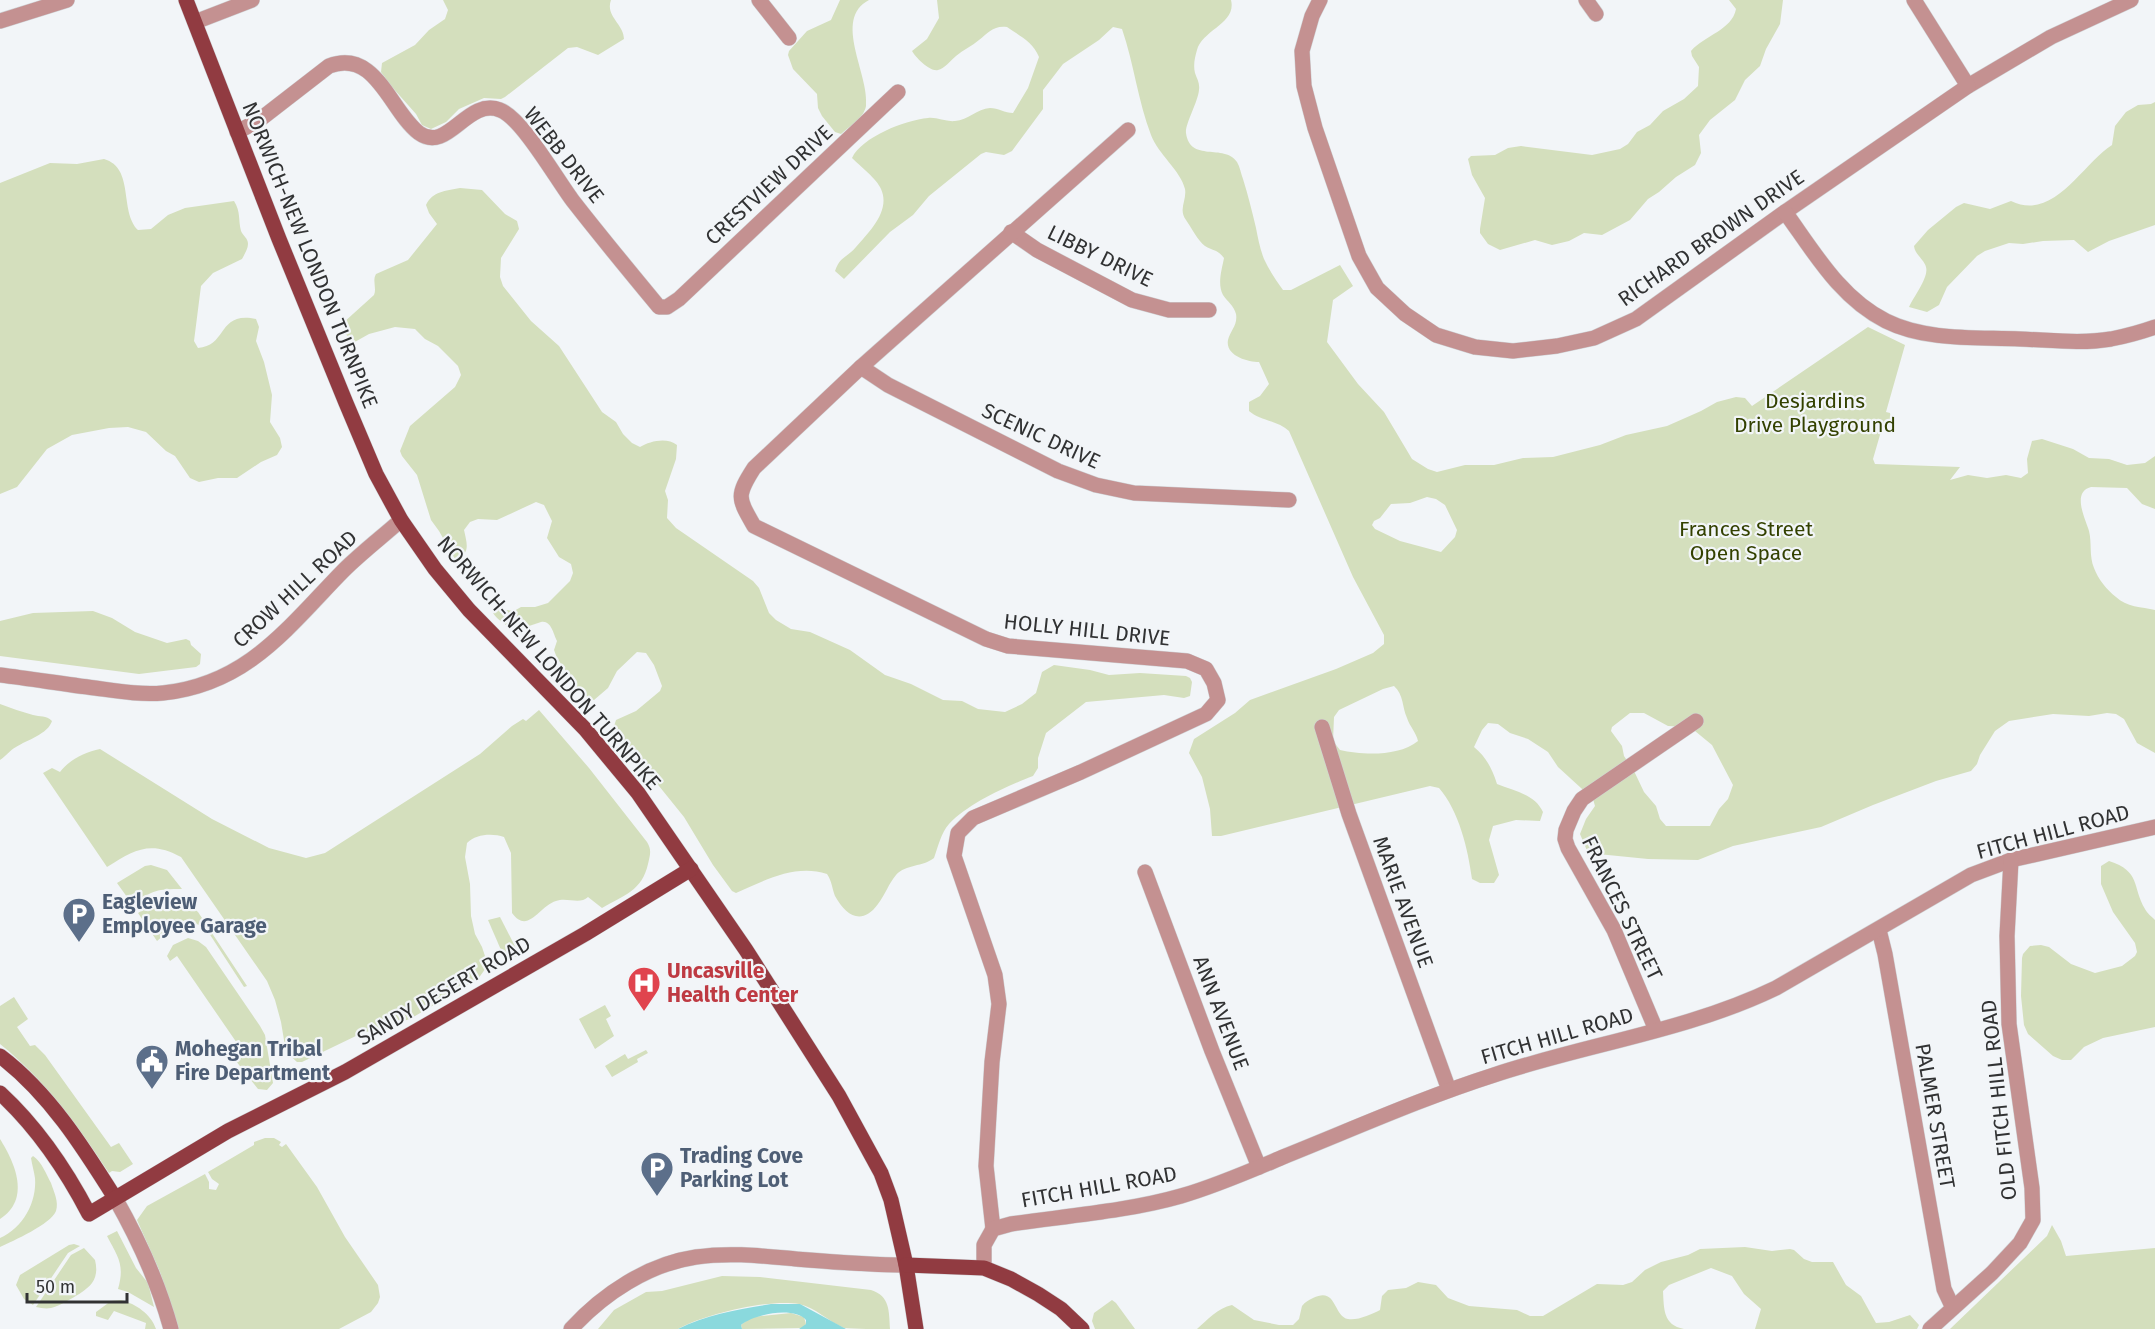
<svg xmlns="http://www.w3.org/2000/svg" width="2155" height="1329" viewBox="0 0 2155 1329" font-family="'Fira Sans',sans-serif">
<rect width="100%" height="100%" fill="#f2f5f8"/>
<g fill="#d4dfbd" fill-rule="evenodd">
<path d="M 443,0 L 611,0 C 605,16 624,24 624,39 L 598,55 L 577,47 L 568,48 L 505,97 L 501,99 L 484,98 L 459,109 L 446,122 L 431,129 L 422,125 L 416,114 L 392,87 L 381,72 L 382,63 L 415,45 L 429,30 L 445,19 L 448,10 Z"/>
<path d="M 840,0 L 869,0 C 832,19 870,75 866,106 C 864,118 849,127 841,134 L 835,132 L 822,116 L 818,108 L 817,94 L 793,69 L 788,55 L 789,51 L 807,31 L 831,20 Z"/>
<path d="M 937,0 L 1231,0 C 1237,23 1202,30 1197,50 C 1195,57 1193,65 1195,73 C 1197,79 1200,83 1199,90 C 1198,102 1185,124 1186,133 C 1190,163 1224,143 1237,162 C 1240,167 1241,174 1243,179 C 1248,195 1252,211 1256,228 C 1258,238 1260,249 1264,259 C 1269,270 1276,280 1283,290 L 1291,290 L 1340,265 L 1353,286 L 1333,300 L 1327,342 L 1358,384 L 1384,412 L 1412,459 L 1428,469 L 1437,472 L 1465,465 L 1494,465 L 1523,458 L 1553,457 L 1600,445 L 1626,435 L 1667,426 L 1701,411 L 1717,402 L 1736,397 L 1745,398 L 1752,406 L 1868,327 L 1905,345 L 1886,412 L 1890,413 L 1891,418 L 1882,428 L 1873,459 L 1875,464 L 1960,467 L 1950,480 L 1968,475 L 1987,478 L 2006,475 L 2021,478 L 2028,473 L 2027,459 L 2032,441 L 2042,439 L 2073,449 L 2089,458 L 2109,459 L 2127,465 L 2145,463 L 2155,456 L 2155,509 L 2142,504 L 2127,488 L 2091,487 C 2071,492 2086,520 2089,531 C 2092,543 2089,556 2094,568 C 2098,579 2107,590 2116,597 C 2126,607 2142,607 2155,610 L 2155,753 L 2137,743 L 2124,719 L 2116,714 L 2107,713 L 2089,716 L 2053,714 L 2009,721 L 1995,731 L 1980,755 L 1977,764 L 1971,771 L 1936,781 L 1873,805 L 1821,827 L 1733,846 L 1698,860 L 1648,859 L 1588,853 L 1580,834 L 1586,819 L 1595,806 L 1593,799 L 1558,767 L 1548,752 L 1528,739 L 1510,733 L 1498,724 L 1488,723 L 1482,730 L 1474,747 C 1486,757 1492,768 1497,784 C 1514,791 1535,794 1543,812 L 1540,821 L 1516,820 L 1493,826 L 1489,840 L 1499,875 L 1494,883 L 1480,883 L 1472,879 C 1468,849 1459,811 1439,788 L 1430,786 L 1221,836 L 1212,836 L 1210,809 L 1202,777 L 1189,753 L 1194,739 L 1235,713 L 1250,700 L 1336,669 L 1373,653 L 1384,644 L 1384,635 L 1353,577 L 1289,431 C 1278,421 1259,420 1249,411 L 1249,402 L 1260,396 L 1269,384 L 1259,362 C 1248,362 1225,356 1228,340 C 1230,331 1238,325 1236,314 C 1234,306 1227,301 1223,295 C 1217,284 1222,269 1224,258 C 1217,249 1213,251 1205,246 C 1198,241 1191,227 1186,220 C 1178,209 1187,200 1185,189 C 1181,171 1158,154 1151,135 C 1138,101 1134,64 1122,29 L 1113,27 L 1099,40 L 1063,64 L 1043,90 L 1043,109 L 1012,151 L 1004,155 L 986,152 L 981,154 L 929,196 L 913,215 L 890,232 L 844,279 L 835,271 C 840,256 847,258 856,247 C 869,232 891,211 881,189 C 877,179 860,166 852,158 C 862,137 905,120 928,118 C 937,117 946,122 955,121 C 968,120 977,109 990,108 C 998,108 1005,113 1013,113 L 1028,88 L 1039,57 C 1033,42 1020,36 1007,27 C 994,25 988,33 979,40 C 972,46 963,50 956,56 C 951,60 944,69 938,70 C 930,72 916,58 912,51 L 927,39 L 939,18 ZM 1427,497 L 1436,499 L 1445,505 L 1457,530 L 1455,537 L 1441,552 L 1400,541 L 1375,529 L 1372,525 L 1374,521 L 1380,518 L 1391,504 L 1410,503 ZM 1394,686 C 1404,695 1402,707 1407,718 C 1410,727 1416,732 1418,741 C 1398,757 1362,755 1340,750 L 1333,741 L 1334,717 L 1339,710 L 1383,689 ZM 1630,713 L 1644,713 L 1668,726 L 1686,727 L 1695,731 L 1712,745 L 1733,785 L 1728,799 L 1719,809 L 1710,826 L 1666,826 L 1660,819 L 1656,806 L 1644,792 L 1634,771 L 1624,756 L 1622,746 L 1611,731 L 1612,727 Z"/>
<path d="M 1729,0 L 1783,0 L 1780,24 L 1766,49 L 1760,66 L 1745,80 L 1735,100 L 1710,120 L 1699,135 L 1701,153 L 1695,165 L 1676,177 L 1659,192 L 1648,199 L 1630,220 L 1602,235 L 1584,233 L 1569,241 L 1552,245 L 1535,240 L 1500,250 L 1488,244 L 1480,233 L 1480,229 L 1485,198 L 1472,175 L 1468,159 L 1471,156 L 1495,155 L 1508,148 L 1521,146 L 1592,155 L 1620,149 L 1628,144 L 1637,132 L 1650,125 L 1663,111 L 1684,99 L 1698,86 L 1699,67 L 1692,56 L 1691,51 C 1705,35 1732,30 1736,9 Z"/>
<path d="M 2155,102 L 2155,225 L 2109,241 L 2088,252 L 2074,240 L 2043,241 L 2023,244 L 2009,243 L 1985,251 L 1977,256 L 1947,287 L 1939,305 L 1927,312 L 1909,307 C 1914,296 1929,277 1926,267 C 1924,259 1915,255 1914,246 L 1928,230 L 1956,207 L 1964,203 L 1990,209 L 2011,201 C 2054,222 2082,164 2112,145 L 2115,126 L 2126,112 L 2138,105 L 2151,104 Z"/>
<path d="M 104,159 C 135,168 119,211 138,230 L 151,229 L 168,215 L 185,208 L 234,201 C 241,212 238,220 241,231 C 243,236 248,238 248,244 C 248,249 244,255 242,259 L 213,273 L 201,286 L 194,341 L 198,348 C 228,346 217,311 256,319 L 259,327 L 256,341 L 264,362 L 272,395 L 270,422 L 280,438 L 282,447 L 277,455 L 261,462 L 237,478 L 218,478 L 199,482 L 190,478 L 175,456 L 166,451 L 146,432 L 128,427 L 109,428 L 72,435 L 47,449 L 17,487 L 0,494 L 0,183 L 50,163 L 77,164 Z"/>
<path d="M 460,188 L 482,190 L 505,214 L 517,221 L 519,229 L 501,258 L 500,277 L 503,286 L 531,321 L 559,346 L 602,412 L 616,422 L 623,434 L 632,443 L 640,447 C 650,441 667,437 677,445 L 676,459 L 665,491 L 668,500 L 667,518 L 676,528 L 753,581 L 759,588 L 769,613 L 776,620 L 791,629 L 810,632 L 850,650 L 885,675 L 911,684 L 943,700 L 962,701 L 978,709 L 1005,712 L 1022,704 L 1036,693 L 1042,672 L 1054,665 L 1090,670 L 1109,675 L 1140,673 L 1186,676 L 1190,678 L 1192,682 L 1190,696 L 1184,698 L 1164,695 L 1086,702 L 1046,733 L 1038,758 L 1038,768 L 1033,776 C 1007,786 969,803 949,824 C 941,833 938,847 934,858 C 923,867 906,864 896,875 C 889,883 885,895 878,904 C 862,926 846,916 835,896 C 832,889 832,881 827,874 C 795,864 766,880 736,893 L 732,891 L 713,865 L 684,817 L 613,729 L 616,720 L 636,711 L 660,691 L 662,686 L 654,665 L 646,653 L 637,652 L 617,671 L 608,688 L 594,700 L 582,694 L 557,658 L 554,650 L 557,641 C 553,633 551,620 541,622 L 514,631 C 507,625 497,620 493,613 L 500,609 L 514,611 L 521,607 L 535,607 L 548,603 L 570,581 L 573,573 L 571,564 L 559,557 L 547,538 L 552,521 L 544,505 L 536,502 L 497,520 L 478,519 L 470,522 L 464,530 C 467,544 471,554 455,559 L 439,531 L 431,520 L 417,475 L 402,456 L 400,451 L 410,426 L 455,387 L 461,375 L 458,366 L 438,346 L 425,339 L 415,329 L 395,327 L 369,334 L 353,343 L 344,332 L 343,323 L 374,295 C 377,288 372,281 376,274 L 408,260 L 437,224 L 429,213 L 426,205 C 433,191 445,191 460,188 Z"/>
<path d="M 93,611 L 112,618 L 135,632 L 167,643 L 186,639 L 190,641 L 191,645 L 201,654 L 200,664 L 196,667 L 139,674 L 0,656 L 0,621 L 33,613 Z"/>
<path d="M 0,704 C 11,708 22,712 33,715 C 40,717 46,715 52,721 C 48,734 27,740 16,747 C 10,750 6,756 0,760 Z"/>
<path d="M 539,710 L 589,768 L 647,842 C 652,850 650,855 648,864 C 642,891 624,895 602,908 L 588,897 C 580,905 567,897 556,901 C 539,906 528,935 512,913 L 511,853 L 504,837 C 492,833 476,834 467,843 L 465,857 L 470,884 L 471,916 L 475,934 L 482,947 L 488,965 L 478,979 L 410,1019 L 360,1034 L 302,1062 L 297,1062 L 286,1052 L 281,1022 L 275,1000 L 267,981 L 181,857 C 150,840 134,850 107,867 L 43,773 L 52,768 L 60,772 C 69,760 85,752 100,749 L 212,819 L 269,848 L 306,858 L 325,853 L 480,754 L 512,726 L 523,719 L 526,721 Z"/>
<path d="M 2109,861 C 2141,871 2132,887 2145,909 C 2147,913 2152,917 2155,920 L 2155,1027 L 2103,1038 L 2084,1047 L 2071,1060 L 2062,1060 L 2053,1056 L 2028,1034 L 2024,1025 L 2021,996 L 2022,958 L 2023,954 L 2030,946 L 2041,945 L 2049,947 L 2071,964 L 2095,973 L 2122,966 L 2135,956 L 2137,952 L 2135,943 L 2113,912 L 2101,884 L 2101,866 Z"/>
<path d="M 151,865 L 167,870 L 182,889 C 156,889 155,890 132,904 L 117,883 L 145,866 Z"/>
<path d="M 171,898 L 186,902 L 198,912 L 247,986 L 244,987 L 205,927 L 185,920 L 171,929 L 157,941 L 138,913 L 155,902 Z"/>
<path d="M 500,917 L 520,956 L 514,957 L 501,950 L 488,920 Z"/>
<path d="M 188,938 L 198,941 L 206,947 L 260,1026 L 265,1035 L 273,1083 L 267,1090 L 258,1089 L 232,1056 L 240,1051 L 239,1046 L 177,956 L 170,961 L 167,956 L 173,945 Z"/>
<path d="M 14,997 L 28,1019 L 17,1027 L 30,1046 L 35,1045 L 45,1055 L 111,1147 L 119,1143 L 133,1164 L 120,1172 L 112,1171 L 109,1173 C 78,1126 45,1080 0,1044 L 0,1006 Z"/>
<path d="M 605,1005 L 611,1016 L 606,1019 L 614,1036 L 595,1049 L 579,1019 Z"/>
<path d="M 646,1050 L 648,1053 L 637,1059 L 638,1062 L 612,1077 L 605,1066 L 625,1054 L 628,1059 Z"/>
<path d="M 265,1138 L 274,1138 L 281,1142 L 279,1145 L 282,1147 L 286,1144 L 317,1187 L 345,1237 L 378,1285 L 380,1297 L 378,1303 L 371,1312 L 339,1329 L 179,1329 L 160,1272 L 137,1220 L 147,1206 L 205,1174 L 209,1182 L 209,1189 L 216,1190 L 219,1184 L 212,1179 L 208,1172 L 254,1145 L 254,1142 Z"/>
<path d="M 0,1139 C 15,1163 31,1199 0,1219 Z"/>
<path d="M 33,1156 C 42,1162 46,1174 51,1183 C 54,1192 59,1202 56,1211 C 51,1224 13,1241 0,1247 L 0,1238 C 23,1228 37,1202 35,1178 C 34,1171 32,1165 31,1158 Z"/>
<path d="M 2052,1225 L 2061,1241 L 2066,1256 L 2155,1248 L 2155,1329 L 1950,1329 L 2047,1236 Z"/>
<path d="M 117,1231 L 136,1268 L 148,1283 L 154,1307 L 128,1292 L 118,1289 C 125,1265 118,1257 107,1236 Z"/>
<path d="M 74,1244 L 80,1246 L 68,1253 L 33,1305 L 24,1299 L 16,1285 L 20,1275 L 69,1245 Z"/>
<path d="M 1745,1247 L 1772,1251 L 1790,1249 L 1794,1250 L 1804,1259 L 1812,1262 L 1833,1262 L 1846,1285 L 1861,1296 L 1876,1323 L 1889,1322 L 1910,1315 L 1919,1325 L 1917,1329 L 1755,1329 L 1761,1309 L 1744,1294 L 1732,1276 L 1711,1268 L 1669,1285 L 1663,1291 C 1664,1309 1663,1325 1684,1329 L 1197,1329 C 1207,1320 1218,1308 1232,1305 L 1254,1320 L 1279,1325 L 1293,1325 L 1299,1319 L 1302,1306 C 1305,1302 1309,1300 1313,1298 C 1337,1286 1333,1316 1348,1319 C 1357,1321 1372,1314 1380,1310 L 1382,1296 L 1388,1290 L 1406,1288 L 1418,1282 L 1436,1285 L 1448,1298 L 1469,1306 L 1517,1310 L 1530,1316 L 1543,1316 L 1597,1284 L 1623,1285 L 1632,1282 L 1645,1270 L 1661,1262 L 1688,1255 L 1700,1249 Z"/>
<path d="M 84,1248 L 95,1260 C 97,1268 97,1276 92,1283 C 87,1291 60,1306 51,1308 C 46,1309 41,1308 36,1307 L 71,1255 Z"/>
<path d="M 722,1276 L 760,1277 L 871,1290 C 890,1296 889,1311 890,1329 C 878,1329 854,1329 844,1328 C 829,1322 815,1307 799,1304 C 767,1299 706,1314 678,1329 L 598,1329 L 614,1310 L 646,1292 L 662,1291 Z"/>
<path d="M 121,1300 C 136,1304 151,1314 156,1329 L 145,1329 L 146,1323 L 114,1311 L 108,1320 L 96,1316 L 96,1312 L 111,1301 Z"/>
<path d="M 1112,1300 L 1116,1303 L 1135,1329 L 1095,1329 L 1092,1321 L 1094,1313 Z"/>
<path d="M 791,1313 L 804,1317 L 806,1324 L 803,1328 L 742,1329 L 741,1325 L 751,1317 Z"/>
</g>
<path fill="#8ad9dd" d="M 771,1304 L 800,1304 L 846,1329 L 799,1329 L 806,1324 L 806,1320 C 794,1306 754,1314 741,1325 L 742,1329 L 678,1329 C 707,1314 740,1309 771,1304 Z"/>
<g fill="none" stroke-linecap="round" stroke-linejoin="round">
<defs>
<g id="minor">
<path d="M 759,0 L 789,38"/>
<path d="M 1320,0 L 1312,16 L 1302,51 L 1304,86 L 1315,128 L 1359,256 L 1377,288 L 1405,314 L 1436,335 L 1475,347 L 1513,351 L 1557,346 L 1594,338 L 1636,319 L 1785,212 L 1968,86 L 2051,37 L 2131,0"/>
<path d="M 1586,0 L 1596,14"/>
<path d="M 1914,0 L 1968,86"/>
<path d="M 0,21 L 67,0"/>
<path d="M 195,22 L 252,0"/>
<path d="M 237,132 L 258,121 L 329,66 C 376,48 390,111 419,133 C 448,154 467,97 500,110 C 522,118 557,180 573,201 C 601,237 630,272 659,307 L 667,307 L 679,299 L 898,92"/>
<path d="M 1785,212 C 1814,252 1840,298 1886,321 C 1926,341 1977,337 2020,339 C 2050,340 2081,344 2111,339 C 2126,336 2141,332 2155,327"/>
<path d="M 1011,232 L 1037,250 L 1132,300 L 1169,310 L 1209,310"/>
<path d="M 861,367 L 888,385 L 1058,471 L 1096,485 L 1134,493 L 1289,500"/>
<path d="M 0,675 C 32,679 63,684 95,688 C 117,691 140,695 163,693 C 248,684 288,627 343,571 C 361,553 382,537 401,520"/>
<path d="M 1322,727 L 1349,814 L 1449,1090"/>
<path d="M 1145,872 L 1212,1051 L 1259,1167"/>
<path d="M 1879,930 L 1885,954 L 1944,1289 L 1953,1308"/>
<path d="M 1656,1030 L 1614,930 L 1568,848 L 1565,839 L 1566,830 L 1574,811 L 1582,799 L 1696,721"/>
<path d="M 115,1198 C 139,1240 158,1282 171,1329"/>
<path d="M 993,1229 L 986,1166 L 992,1062 L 999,1004 L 995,975 L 954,856 L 958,833 L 973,818 L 1081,772 L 1206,714 L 1218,700 L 1214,683 L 1206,669 L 1187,661 L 1008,646 L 986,639 L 754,526 C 738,498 736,496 754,468 L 861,367 L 1128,130"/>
<path d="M 984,1268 L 984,1245 L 993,1229 L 1011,1224 C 1066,1216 1129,1211 1181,1196 C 1216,1186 1250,1171 1283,1157 C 1353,1129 1422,1098 1494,1075 C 1587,1044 1687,1031 1776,988 L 1971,875 L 2011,860 L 2155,827"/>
<path d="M 571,1329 C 603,1294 648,1264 696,1257 C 730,1252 763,1256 796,1259 C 833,1262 869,1265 906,1265"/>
<path d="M 1930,1329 L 1992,1273 L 2020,1243 L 2033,1220 L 2032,1188 L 2009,1024 L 2007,936 L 2011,860"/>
</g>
<g id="major">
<path d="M 186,0 L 279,239 L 346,403 L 376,474 L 401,520 L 435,569 L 469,610 L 585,729 L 638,793 L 746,950 L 839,1096 L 881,1173 L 891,1200 L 906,1265 L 916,1329"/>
<path d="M 0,1056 C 49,1093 83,1147 115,1198"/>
<path d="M 0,1093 C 38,1128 65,1168 89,1214 L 228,1131 L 345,1072 L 585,934 L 691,869"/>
<path d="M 906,1265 L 984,1268 L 1011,1279 L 1038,1294 L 1061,1309 L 1082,1329"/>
</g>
</defs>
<use href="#minor" stroke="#cfd2d5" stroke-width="16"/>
<use href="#major" stroke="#cfd2d5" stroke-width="16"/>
<use href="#minor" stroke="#c49191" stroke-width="15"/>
<use href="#major" stroke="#913b41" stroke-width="15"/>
</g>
<defs>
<symbol id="parking-pin" viewBox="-11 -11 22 30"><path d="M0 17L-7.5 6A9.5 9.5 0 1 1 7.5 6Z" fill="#5c6f8a" stroke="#f2f5f8"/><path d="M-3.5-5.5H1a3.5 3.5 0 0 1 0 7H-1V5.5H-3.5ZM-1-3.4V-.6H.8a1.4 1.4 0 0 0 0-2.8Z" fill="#fff"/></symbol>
<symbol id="hospital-pin" viewBox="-11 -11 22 30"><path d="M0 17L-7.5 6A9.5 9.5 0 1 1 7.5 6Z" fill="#e0444e" stroke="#f2f5f8"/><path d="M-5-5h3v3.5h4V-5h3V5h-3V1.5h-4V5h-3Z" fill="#fff"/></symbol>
<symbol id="civic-pin" viewBox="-11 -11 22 30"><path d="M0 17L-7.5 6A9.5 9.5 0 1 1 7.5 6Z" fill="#5c6f8a" stroke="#f2f5f8"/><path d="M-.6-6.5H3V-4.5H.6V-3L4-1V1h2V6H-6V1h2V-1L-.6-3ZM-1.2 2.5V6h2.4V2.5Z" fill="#fff"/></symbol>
</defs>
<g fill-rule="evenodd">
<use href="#parking-pin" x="60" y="895" width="38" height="52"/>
<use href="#hospital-pin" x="625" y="964" width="38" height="52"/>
<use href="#civic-pin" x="133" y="1042" width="38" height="52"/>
<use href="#parking-pin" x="638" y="1149" width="38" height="52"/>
</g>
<g text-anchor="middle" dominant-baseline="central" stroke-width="4.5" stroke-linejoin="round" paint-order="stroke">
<g font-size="21" fill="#313233" stroke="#f2f5f8">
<text transform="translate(564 155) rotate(52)">WEBB DRIVE</text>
<text transform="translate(769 185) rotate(-43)">CRESTVIEW DRIVE</text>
<text transform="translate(1711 238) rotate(-35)">RICHARD BROWN DRIVE</text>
<text transform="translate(310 255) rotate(68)">NORWICH-NEW LONDON TURNPIKE</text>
<text transform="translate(1100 256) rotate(26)">LIBBY DRIVE</text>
<text transform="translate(1041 436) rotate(25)">SCENIC DRIVE</text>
<text transform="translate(295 589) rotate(-43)">CROW HILL ROAD</text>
<text transform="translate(1087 630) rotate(6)">HOLLY HILL DRIVE</text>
<text transform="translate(549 663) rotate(49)">NORWICH-NEW LONDON TURNPIKE</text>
<text transform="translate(2053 832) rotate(-15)">FITCH HILL ROAD</text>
<text transform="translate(1403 902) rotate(70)">MARIE AVENUE</text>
<text transform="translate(1622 908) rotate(64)">FRANCES STREET</text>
<text transform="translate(444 991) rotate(-30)">SANDY DESERT ROAD</text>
<text transform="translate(1221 1013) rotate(69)">ANN AVENUE</text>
<text transform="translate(1557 1036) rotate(-16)">FITCH HILL ROAD</text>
<text transform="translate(1999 1100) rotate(-96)">OLD FITCH HILL ROAD</text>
<text transform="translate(1935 1116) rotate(80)">PALMER STREET</text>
<text transform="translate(1099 1187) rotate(-10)">FITCH HILL ROAD</text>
</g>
<g font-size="21" fill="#334100" stroke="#f2f5f8">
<text x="1815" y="401">Desjardins<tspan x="1815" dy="24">Drive Playground</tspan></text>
<text x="1746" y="529">Frances Street<tspan x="1746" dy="24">Open Space</tspan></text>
</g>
<g font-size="21" font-weight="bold" fill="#4e5e75" stroke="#f2f5f8" text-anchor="start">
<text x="102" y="902">Eagleview<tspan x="102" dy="24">Employee Garage</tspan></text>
<text x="175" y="1049">Mohegan Tribal<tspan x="175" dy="24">Fire Department</tspan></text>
<text x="680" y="1156">Trading Cove<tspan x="680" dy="24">Parking Lot</tspan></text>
</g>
<g font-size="21" font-weight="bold" fill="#be3a42" stroke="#f2f5f8" text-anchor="start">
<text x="667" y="971">Uncasville<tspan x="667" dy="24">Health Center</tspan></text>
</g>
</g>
<path d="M27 1293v9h100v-9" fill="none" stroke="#313233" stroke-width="3"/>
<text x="36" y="1293" font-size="18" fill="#313233" stroke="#f2f5f8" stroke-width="4.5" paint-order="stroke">50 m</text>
</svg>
